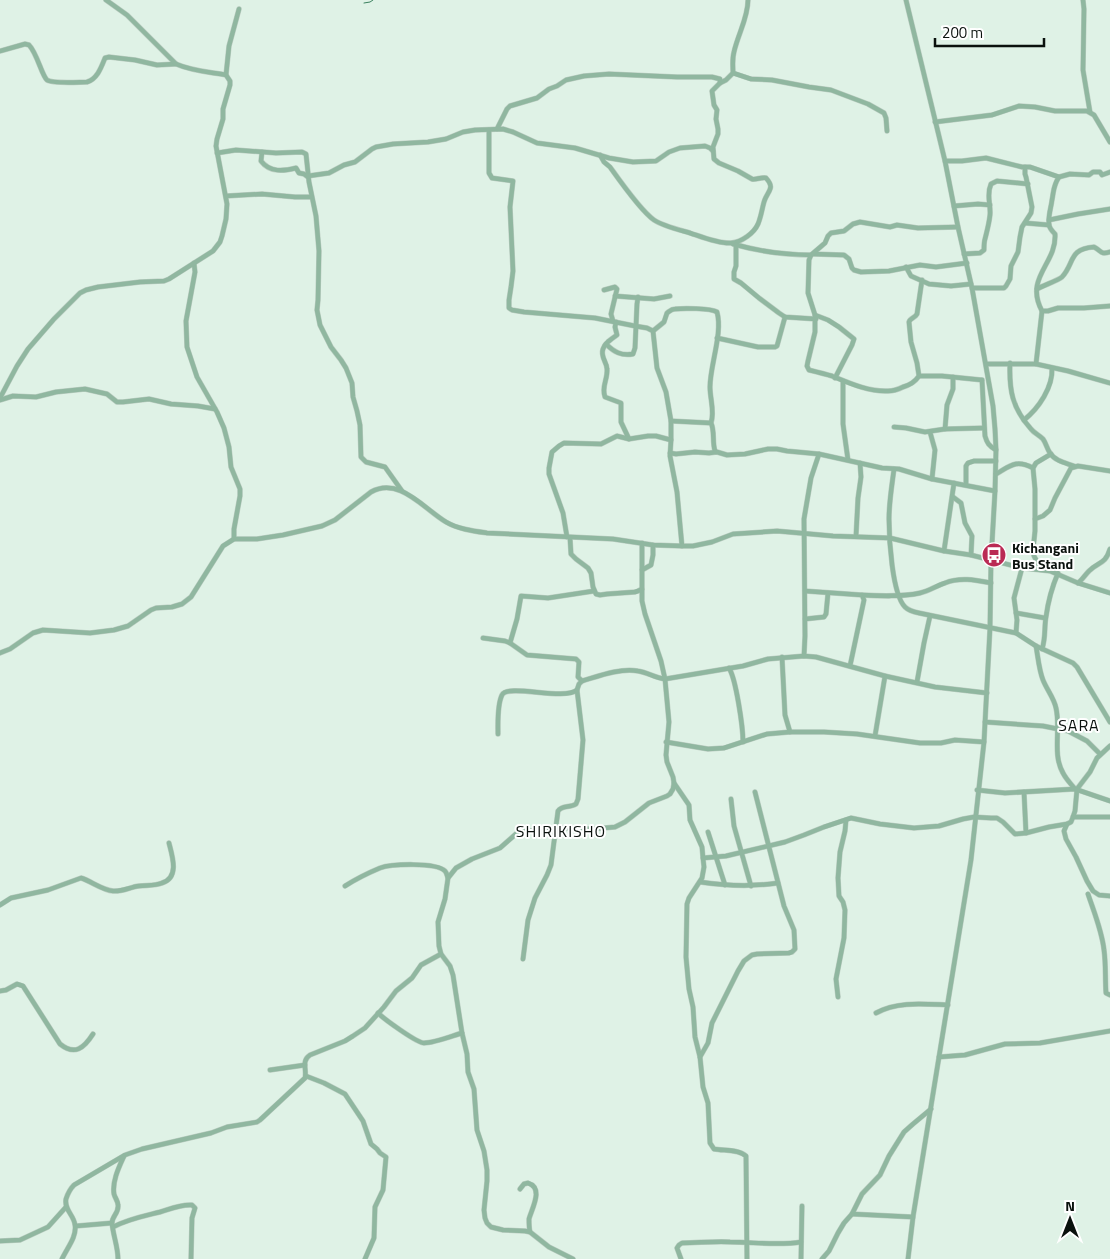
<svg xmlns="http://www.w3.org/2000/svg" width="1110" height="1259" viewBox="0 0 1110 1259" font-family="'Titillium Web',sans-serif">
<rect width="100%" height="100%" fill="#dff2e6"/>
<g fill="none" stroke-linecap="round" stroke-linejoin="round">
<path stroke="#3a815e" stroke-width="1" d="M 364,3 L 370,2 L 373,0"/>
<defs>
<g id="minor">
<path d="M 906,0 L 945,161 L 958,227 L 972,288 L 993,406 L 995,429 L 996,450 L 995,491 L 991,561 L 990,628 L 984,742 L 971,860 L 913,1217 L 908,1259"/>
<path d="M 1083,0 L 1084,9 L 1083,70 L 1090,112"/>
<path d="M 0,51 L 25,44 L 29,45 C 37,53 42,76 47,80 C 53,84 79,82 87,82 C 97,79 101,68 105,58 L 109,57 L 135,60 L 157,65 L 176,64"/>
<path d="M 733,73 L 751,79 L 772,80 L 809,87 L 831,90 L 868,104 L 884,113 L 886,118 L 887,131"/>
<path d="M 226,75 L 229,46 L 239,9"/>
<path d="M 720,83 L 726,80 L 733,73 C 733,65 732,59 734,52 C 738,34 748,18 748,0"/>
<path d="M 935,122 L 992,115 L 1019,106 L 1035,107 L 1055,111 L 1087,111 L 1094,115 L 1110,142"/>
<path d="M 497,129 L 507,109 L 510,106 L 537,98 L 549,89 L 557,86 L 566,80 L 584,76 L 609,74 L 677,77 L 712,77 L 720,79 L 720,83 L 712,91 L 714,105 L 717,110 L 716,119 L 718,129 L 718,134 L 713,147 L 714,159 L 719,163 L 738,171 L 752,179 C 756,180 761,177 766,178 C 776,189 767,191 764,202 C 762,209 761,217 758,224 C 754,233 742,242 731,243 C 719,244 702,237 690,233 C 680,230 663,226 654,220 C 641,211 620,181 610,167 L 604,162 L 600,155"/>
<path d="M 489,130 L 489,173 L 492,178 L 513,181 L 510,207 L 513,271 L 511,287 L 509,300 L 509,308 L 512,310 L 524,312 L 595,318 L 635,326 L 647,328 L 653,331 L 657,368 L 666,392 L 671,421 L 671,440 L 670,456 L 677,492 L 682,546"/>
<path d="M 262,152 L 261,161 C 270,173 284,171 296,168 L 299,173 L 304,174 L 308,177"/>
<path d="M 217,153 L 236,150 L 276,153 L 302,152 L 306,154 L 309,182 L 316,216 L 319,251 L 318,300 L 317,310 L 320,325 L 331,347 L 341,360 L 346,368 L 352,383 L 353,397 L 357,411 L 360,425 L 361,457 L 366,462 L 385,467 L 402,491"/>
<path d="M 945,161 L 962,161 L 986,158 L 1022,167 L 1030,167 L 1059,177 L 1070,174 L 1089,175 L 1093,172 L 1100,172 L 1102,175 L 1110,172"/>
<path d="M 308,176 L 329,173 L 344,165 L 355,162 L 372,149 L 376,147 L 393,144 L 428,142 L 446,139 L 463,132 L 475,130 L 503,129 L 513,132 L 537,143 L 575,148 L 609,158 L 633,162 L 656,161 L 669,152 L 680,148 L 705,146 L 710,148 L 713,151"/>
<path d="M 1059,177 C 1053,186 1054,190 1052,200 C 1051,208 1048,216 1049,224 C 1049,228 1052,231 1055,234 C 1057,264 1024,277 1042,311 L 1048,311 L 1058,308 L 1084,308 L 1110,306"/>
<path d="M 226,196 L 262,194 L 295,197 L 311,197"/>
<path d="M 954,206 L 978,204 L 990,205"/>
<path d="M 1049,220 L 1078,214 L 1110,209"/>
<path d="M 1025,223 L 1049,225"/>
<path d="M 733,244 C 758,251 785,255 811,255"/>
<path d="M 736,245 L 736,266 L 734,272 L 734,279 L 741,283 L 759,298 L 779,313 L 785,317 L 816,319"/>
<path d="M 813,254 L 844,255 L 849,259 L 852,268 L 854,270 L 861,272 L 889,271 L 920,265 L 936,267 L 967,263"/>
<path d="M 964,254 L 980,253 L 984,250 C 984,247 984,242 985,239 C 987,231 989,224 990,215 C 991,204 986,195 991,184 L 997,181 L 1028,184"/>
<path d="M 194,263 L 195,272 L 186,321 L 187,347 L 197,377 L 217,412 L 224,428 L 229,447 L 231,467 L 240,489 L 240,496 L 234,529 L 234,539"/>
<path d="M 906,267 L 911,276 L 929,284 L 951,286 L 971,284"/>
<path d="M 972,288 L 1004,288 L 1006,286 L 1010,279 L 1011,266 L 1018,252 L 1020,237 L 1022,227 L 1031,213 L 1032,207 L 1026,177 L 1025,174 L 1025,167"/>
<path d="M 1037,289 C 1042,286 1059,280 1062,277 C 1075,263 1068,249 1094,247 C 1102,251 1100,255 1110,252"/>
<path d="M 604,290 L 615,287 L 617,289 L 611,314 L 613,321"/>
<path d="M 615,296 L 654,299 L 670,296"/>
<path d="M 815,315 L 815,332 L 808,361 L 807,366 L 809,370 C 817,372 825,374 832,376 C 849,383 869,392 888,391 C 894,391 899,389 903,387 C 910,385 915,382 919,376 L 917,363 L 911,342 L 909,322 C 910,318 915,318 917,314 L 922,280"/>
<path d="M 616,322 L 615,327 L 617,335 C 611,339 605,343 603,349 C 600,357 607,362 607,369 C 608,379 601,387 605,397 L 621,403 L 621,422 L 629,439"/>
<path d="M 653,331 L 664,322 L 667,313 C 670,311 671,309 675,309 C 683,308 710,308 717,312 C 723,333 710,365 710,387 C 710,399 715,412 711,423"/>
<path d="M 717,338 L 758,347 L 775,347 L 777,346 L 785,317"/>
<path d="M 606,344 C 614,352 621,356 633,354 L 635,348 L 637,304 L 638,297"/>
<path d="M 1010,363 C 1009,390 1012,408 1031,429 C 1034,433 1039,435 1043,439 C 1046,443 1047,449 1050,453 C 1055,461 1066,463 1074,466"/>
<path d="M 986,364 L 1036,364 L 1042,311"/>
<path d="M 1036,364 L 1068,371 L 1110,383"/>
<path d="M 919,376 L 942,376 L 982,380"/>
<path d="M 835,378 L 852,345 L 854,339 L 839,327 L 828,320 L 815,315 L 808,293 L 809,260 L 811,255 L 825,243 L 828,236 L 831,233 L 844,231 L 853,224 L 860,222 L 890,227 L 897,225 L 918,228 L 958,227"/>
<path d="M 982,380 L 985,436 C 987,443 989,446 996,450"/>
<path d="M 843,381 L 843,424 L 848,460"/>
<path d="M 0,398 L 17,366 L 28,349 L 54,319 L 80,293 L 86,290 L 98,287 L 140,282 L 164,281 L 169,279 L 213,251 L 220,242 L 222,236 L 226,219 L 227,204 L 216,146 L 217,139 L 223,119 L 223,109 L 230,85 L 230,81 L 226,75 C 209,72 192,71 176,64 L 127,15 L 106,0"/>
<path d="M 0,400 L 13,396 L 36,397 L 56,392 L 85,389 L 107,394 L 117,402 L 123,402 L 149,399 L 171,404 L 198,406 L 215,409"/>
<path d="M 1024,420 C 1039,408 1053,387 1052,368"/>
<path d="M 671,421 L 711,423 C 715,431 712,442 715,451 L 716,452"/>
<path d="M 894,427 L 906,428 L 925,432 L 945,429 L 984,428"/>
<path d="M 945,429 L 947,405 L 953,389 L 953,377"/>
<path d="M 930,432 L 935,450 L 932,479"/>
<path d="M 670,453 L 676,454 L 695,452 L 709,453 L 717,452 L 727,455 L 745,454 L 768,449 L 777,449 L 787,451 L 819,454 L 882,468 L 899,469 L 932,479 L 995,491"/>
<path d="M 894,469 C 892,485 889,502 889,519 C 889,538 892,594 905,607 C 909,611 914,612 919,613 L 1016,633 L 1036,646 L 1073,663 L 1077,667 L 1110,722"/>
<path d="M 996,474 C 1010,466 1016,459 1033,468"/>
<path d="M 966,485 L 966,466 L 968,463 L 974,461 L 996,461"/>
<path d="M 953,497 L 961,503 L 965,523 L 972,536 L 971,555"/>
<path d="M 1035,519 L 1043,516 L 1050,510 L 1055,498 L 1071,468 L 1078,466 L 1110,471"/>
<path d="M 856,536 L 858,498 L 861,477 L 860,463"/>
<path d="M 567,537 L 563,513 L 549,474 L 549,468 L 552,452 L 559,446 L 564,443 L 601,444 L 617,436 L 629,439 L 648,436 L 656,436 L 671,440"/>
<path d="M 570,538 L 571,554 L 576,559 L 588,568 L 591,573 L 593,587 L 596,594 L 600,595 L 607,594 L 635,592 L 638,591 L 642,589"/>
<path d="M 944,551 L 954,483"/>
<path d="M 1041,569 L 1034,556 L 1033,550 L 1035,531 L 1035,489 L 1033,468 L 1036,463 L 1051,454"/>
<path d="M 642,570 L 651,565 L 653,555 L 653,545"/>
<path d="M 1078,583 C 1082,580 1085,575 1089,571 C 1099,561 1105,565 1110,549"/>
<path d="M 805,591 L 862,595 L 864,600 L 850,666"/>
<path d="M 862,595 C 881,596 902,597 920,593 C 929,591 936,586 945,583 C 960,577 975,580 991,583"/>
<path d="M 1016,613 L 1045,618"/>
<path d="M 805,619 L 824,617 L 826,614 L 828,593"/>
<path d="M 1016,633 L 1017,620 L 1014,598 L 1022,568"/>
<path d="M 483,638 L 505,641 L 510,643 L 527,655 L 576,659 L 579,662 L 578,677 L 582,681"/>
<path d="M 510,643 L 517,619 L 521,596 L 548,598 L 594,591"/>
<path d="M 1036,646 C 1038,657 1039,670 1043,680 C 1047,690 1054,698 1056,708 C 1061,729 1052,754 1063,773 C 1066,779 1071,784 1075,789"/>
<path d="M 1042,649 C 1046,638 1044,627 1046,617 C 1048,602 1052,587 1058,573"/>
<path d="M 0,653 L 10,649 L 33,633 L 43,630 L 90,633 L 114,630 L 128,626 L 151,610 L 156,608 L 172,607 L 182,604 L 191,597 L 223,546 L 234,539 L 257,539 L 283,535 L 322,526 L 335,520 L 371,492 C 399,476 424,509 446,522 C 458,529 473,531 487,533 L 613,539 L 653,545 L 682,546 L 693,546 L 712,542 L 733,534 L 777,531 L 833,536 L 890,538 L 944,551 L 971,555 L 1022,568 L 1050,571 L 1078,583 L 1110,593"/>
<path d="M 804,656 L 805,636 L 804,519 L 811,478 L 819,454"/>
<path d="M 782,657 L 785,715 L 790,732"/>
<path d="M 729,668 C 736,679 743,727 743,742"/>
<path d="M 917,682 L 924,643 L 930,616"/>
<path d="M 985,722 L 1043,726 L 1068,731 L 1087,741 L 1100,754"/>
<path d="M 498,734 C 498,723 497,705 502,695 C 507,683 564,701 577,690"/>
<path d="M 875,736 L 885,676"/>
<path d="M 666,742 L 708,749 L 724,748 L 767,734 L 790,732 L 824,732 L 857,734 L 920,743 L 941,743 L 955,740 L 984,742"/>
<path d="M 674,783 L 689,805 L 690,820 L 702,847 L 703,858 L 704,867 L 702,878 L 689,898 L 687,904 L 686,957 L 689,989 L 693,1007 L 695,1037 L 700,1057 L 703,1087 L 708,1103 L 710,1143 L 714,1149 C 724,1151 738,1149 746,1156 L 747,1259"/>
<path d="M 977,790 L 1005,793 L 1075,789 L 1110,801"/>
<path d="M 1024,792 L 1026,833"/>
<path d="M 731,799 L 734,826 L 751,886"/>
<path d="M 1073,817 L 1110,817"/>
<path d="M 1067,824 L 1064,831 L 1066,839 L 1076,857 L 1087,881 L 1093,891 L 1099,895 L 1110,896"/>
<path d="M 708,832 L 725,885"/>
<path d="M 703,858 L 726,856 L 785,842 L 804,835 L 824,827 L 851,818 L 880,824 L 914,828 L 939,826 L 963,819 L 974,817 L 991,818 L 997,818 L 1003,822 L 1015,834 L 1026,833 L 1049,827 L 1067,824 L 1071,822 L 1073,817 L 1075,811 L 1077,789 L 1090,772 L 1097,758 L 1110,746"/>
<path d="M 700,882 C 727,886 751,887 778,883"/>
<path d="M 345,886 C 356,879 368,873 380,868 C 391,864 436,862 445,871 C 447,873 447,876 448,878"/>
<path d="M 1088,894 C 1094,912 1102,931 1104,950 C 1106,964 1105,978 1106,993 L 1110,995"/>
<path d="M 0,905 L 11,898 L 48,890 L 81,878 C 91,881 102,890 113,891 C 122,892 130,887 139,886 C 147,885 155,886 162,883 C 180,878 172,855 169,843"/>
<path d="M 523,959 L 528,920 L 535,898 L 547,875 L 551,865 L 558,811 C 562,805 570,808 576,804 L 578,799 L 583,740 L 577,690 L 579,684 L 582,681 C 599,676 619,668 638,671 C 647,672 655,678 665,679 L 743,666 L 768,659 L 804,656 L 816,657 L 885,676 L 935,687 L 987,693"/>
<path d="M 0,991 L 6,990 L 17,984 L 23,986 L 60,1044 C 75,1056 84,1048 93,1034"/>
<path d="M 838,997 L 836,979 L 844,938 L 845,910 L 843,902 L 839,896 L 838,878 L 840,852 L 845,831 L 846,820"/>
<path d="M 378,1013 C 384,1019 417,1043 424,1043 C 434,1043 452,1036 462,1033"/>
<path d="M 876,1013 C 897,1001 924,1004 948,1005"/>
<path d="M 700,1057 L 708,1043 L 712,1023 L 738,971 L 744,961 L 752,955 L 757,954 L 789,953 L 792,952 L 795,949 L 794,930 L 784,906 L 755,792"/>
<path d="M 939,1057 L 965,1055 L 1005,1044 L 1040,1043 L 1110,1031"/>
<path d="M 270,1070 L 305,1065"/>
<path d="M 306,1076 L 324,1083 L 345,1094 L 363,1121 L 371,1144 L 377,1149 L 380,1153 L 386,1157 L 383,1190 L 375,1207 L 374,1238 L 365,1259"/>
<path d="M 520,1189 L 524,1184 L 528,1183 C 544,1188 532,1208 529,1219 C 529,1224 529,1228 530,1232"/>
<path d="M 852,1214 L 913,1217"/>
<path d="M 76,1226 L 112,1223"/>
<path d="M 113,1227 C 128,1219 144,1216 160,1212 C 170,1209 181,1204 192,1205 L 195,1208 L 192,1218 L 191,1259"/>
<path d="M 0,1241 L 20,1240 L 48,1227 L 66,1207"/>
<path d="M 62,1259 C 67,1248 77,1237 75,1225 C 74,1215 64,1210 66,1199 C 68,1193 70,1189 74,1185 L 125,1155 L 142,1149 L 211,1133 L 227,1127 L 257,1122 L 260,1120 L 305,1078 C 307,1069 301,1061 310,1055 L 345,1041 L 353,1036 L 365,1028 L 384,1007 L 396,991 L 412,978 L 421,965 L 441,954"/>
<path d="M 118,1259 C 118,1247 113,1235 112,1223 C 112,1216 119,1213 118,1205 C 118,1201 115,1198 114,1194 C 112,1181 119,1167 124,1156"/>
<path d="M 573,1259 L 549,1247 L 530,1232 L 525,1231 L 503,1230 L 491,1227 L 487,1223 L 485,1218 L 484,1210 L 487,1181 L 487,1170 L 484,1151 L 477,1130 L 474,1089 L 468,1072 L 467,1054 L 462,1033 L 453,975 L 450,966 L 441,954 L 439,946 L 438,922 L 445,899 L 448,878 L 456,868 L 472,859 L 500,848 L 517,833 L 524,830 L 543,832 L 564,828 L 593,829 L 615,827 L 625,822 L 649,803 L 667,796 L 670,794 L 673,789 L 674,783 L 673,777 L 667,762 L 666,755 L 669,722 L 665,679 L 661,661 L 645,614 L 642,601 L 642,543"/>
<path d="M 681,1259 L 677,1248 L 679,1245 L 682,1243 C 698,1243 714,1241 730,1242 C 753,1242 778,1246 801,1242"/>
<path d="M 801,1259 L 802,1206"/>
<path d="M 822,1259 L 829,1251 L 838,1233 L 844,1223 L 852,1214 L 862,1194 L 880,1175 L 889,1156 L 904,1132 L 913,1124 L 931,1109"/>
</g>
</defs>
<use href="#minor" stroke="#bdcec3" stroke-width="5.5"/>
<use href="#minor" stroke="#90b7a0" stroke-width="4.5"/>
</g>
<defs>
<symbol id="bus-disc" viewBox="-11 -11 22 22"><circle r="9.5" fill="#ba2a54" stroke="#fff"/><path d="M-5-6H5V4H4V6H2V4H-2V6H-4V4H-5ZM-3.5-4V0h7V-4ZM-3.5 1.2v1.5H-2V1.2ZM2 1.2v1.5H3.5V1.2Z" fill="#fff"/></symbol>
</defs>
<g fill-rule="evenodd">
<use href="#bus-disc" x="980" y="541" width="28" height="28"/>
</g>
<g text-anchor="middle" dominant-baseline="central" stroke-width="4" stroke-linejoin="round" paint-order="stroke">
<g font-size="14" font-weight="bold" fill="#0a110d" stroke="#fff" text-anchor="start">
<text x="1012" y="547">Kichangani<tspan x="1012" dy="16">Bus Stand</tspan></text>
</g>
<g font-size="16" letter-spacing="1" fill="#0a110d" stroke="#fff">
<text x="1079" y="725">SARA</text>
<text x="561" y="831">SHIRIKISHO</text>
</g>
</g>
<g transform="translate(1070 1219)" stroke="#ffffff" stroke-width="4" paint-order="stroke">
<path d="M0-4L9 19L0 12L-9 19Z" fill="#0a110d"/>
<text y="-8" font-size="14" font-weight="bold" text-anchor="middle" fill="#0a110d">N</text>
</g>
<path d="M935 38v8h109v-8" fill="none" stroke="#0a110d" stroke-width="2.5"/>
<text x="942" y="38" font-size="15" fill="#0a110d" stroke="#ffffff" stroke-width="4" paint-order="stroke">200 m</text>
</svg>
